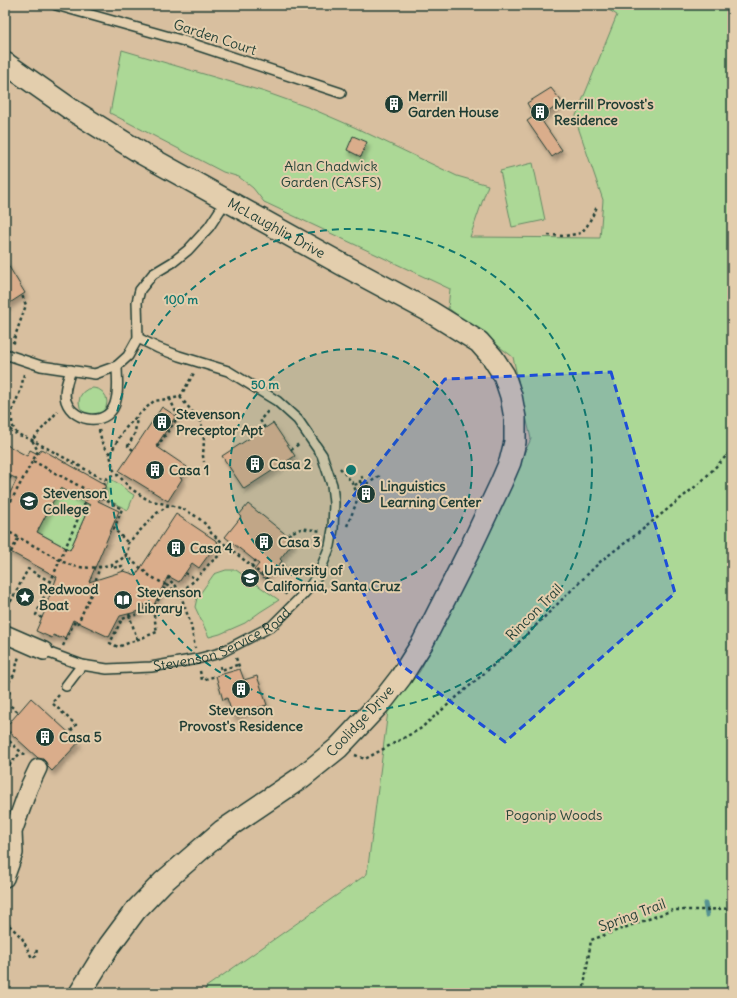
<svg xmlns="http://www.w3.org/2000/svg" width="737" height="998" viewBox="0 0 737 998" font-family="Delius,sans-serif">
<defs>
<filter id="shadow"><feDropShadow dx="2.5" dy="4.5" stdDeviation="2" flood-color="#0004"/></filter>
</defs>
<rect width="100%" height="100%" fill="#e3cead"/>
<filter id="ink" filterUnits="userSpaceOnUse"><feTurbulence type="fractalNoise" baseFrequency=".025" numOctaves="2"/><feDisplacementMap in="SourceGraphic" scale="8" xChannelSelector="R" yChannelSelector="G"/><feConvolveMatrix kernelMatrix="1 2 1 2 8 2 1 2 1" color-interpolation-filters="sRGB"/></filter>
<g filter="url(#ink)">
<path fill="#d8bf9f" d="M 5,5 L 732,5 L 702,407 L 388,711 L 367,874 L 206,987 L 204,993 L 5,993 Z"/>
<g fill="#acd896" stroke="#668a65">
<path d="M 601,5 L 732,5 L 732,993 L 204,993 L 206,987 L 367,874 L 388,711 L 420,671 L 531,439 L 513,357 L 448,308 L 450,289 L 264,202 L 253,188 L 239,177 L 223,172 L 110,113 L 122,50 L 265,92 L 310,108 L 354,127 L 457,176 L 488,185 L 470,237 L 600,238 L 603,200 L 575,118 L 617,15 Z"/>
<path d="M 533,163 L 545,220 L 512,227 L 500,171 Z"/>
<circle cx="93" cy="402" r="14"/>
<path d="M 109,479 C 118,481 126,491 134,495 L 128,510 L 102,497 Z"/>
<path d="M 60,488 L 90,505 L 70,550 L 37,532 Z"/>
<path d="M 226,570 L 236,570 L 279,600 L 260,612 L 245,623 L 220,634 L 209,637 L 195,607 L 197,598 L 214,574 Z"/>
</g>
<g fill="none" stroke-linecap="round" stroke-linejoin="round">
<path stroke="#579393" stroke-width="5" d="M 705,904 L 707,915"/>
</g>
<g fill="#daad8b" stroke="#1f3d34" fill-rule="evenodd" filter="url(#shadow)">
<path d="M 551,88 L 562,102 L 540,118 L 562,150 L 552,157 L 527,121 L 534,116 L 527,103 Z"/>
<path d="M 353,136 L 367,142 L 361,157 L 347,150 Z"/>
<path d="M 5,260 L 25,293 L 5,306 Z"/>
<path d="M 162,407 L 176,416 L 156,446 L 187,467 L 180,478 L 182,479 L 168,501 L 119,471 Z"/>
<path d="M 273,423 L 295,456 L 244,489 L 222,456 Z"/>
<path d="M 5,444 L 27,456 L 30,450 L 38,454 L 41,449 L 106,485 L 98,501 L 119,511 L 89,582 L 124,571 L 136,575 L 176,514 L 218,542 L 199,568 L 192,563 L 179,582 L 168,576 L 152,609 L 143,604 L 140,611 L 120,616 L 109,637 L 73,620 L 65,638 L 62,636 L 60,638 L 53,635 L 52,638 L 36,631 L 47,606 L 46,605 L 57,577 L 5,549 L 5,503 L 17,479 L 5,473 ZM 60,488 L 90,505 L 70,550 L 37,532 Z"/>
<path d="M 248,504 L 294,541 L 280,559 L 282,561 L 273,572 L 271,570 L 264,578 L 254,570 L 259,564 L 225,537 L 241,517 L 239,515 Z"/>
<path d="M 240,669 L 244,680 L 257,676 L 267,705 L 233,716 L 227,698 L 223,700 L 216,676 Z"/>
<path d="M 31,698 L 79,742 L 52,771 L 48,767 L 46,762 L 43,759 L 38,758 L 5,728 Z"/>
</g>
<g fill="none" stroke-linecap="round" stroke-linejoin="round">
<defs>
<g id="service">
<path d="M 56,5 L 184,41 L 341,93"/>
<path d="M 5,354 L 41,366 L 95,374 L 117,366 L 128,356 L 138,338 L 137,302 L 140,290 L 153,274 L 173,262 L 188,250 L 209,227 L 226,201"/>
<path d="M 71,370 C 68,380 63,391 66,401 C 74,424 111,427 116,400 C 119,389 117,377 117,366"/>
<path id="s1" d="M 44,651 L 82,665 L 107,669 L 151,667 L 197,659 L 220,653 L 272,626 L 296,602 L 309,588 L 319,573 L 330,546 L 333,529 L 334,503 L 332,485 L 322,455 L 298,420 L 277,401 L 228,371 L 179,356 L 158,348 L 138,338"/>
<path d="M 66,686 L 82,665"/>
</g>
<g id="minor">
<path d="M 5,634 L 44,651"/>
<path d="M 5,878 L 14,853 L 13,832 L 29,787 L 38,768"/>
</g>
<g id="tertiary">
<path id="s2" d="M 5,63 L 72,110 L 143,154 L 345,266 L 429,311 L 479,342 L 493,358 L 504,375 L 511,396 L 515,418 L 515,442 L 510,462 L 501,483 L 469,551 L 423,642 L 401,677 L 384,699 L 338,748 L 302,777 L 222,831 L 163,882 L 135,911 L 109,946 L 80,993"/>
</g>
</defs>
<use href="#service" stroke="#1f3d34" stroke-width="12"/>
<use href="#minor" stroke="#1f3d34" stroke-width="20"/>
<use href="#tertiary" stroke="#1f3d34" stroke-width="24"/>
<g stroke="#1f3d34" stroke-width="2.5" stroke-dasharray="3 3" stroke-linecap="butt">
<path d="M 548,235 L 565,236 L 581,233 L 587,226 L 597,207"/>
<path d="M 15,343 L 13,342 L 26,305 L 22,295"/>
<path d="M 24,374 L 21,389 L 12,411 L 12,425 L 17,434 L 32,440 L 105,480"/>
<path d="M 180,397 L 201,422 L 204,440 L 203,456 L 204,462"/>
<path d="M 5,426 L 16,434"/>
<path d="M 265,428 L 260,420 L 269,410"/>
<path d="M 99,430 L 103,446 L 110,454 L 113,469 L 118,475"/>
<path d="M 157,447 L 178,417 L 170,399"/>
<path d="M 133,450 L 128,446 L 135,433 L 137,417"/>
<path d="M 291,450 L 300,443"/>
<path d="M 110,454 L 123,431 L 137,416 L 154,401 L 180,397 L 194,373"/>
<path d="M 33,461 L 122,509 L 114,529 L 128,543"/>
<path d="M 340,468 L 354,485"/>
<path d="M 360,483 L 360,478 L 363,477"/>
<path d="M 6,484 L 11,476"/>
<path d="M 362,496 L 357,497 L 354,485 L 360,483 L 369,483 L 379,476 L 378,474"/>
<path d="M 101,497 L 105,480 L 110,476 L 118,475 L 130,488 L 148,500 L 169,505"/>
<path d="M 5,512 L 38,451 L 32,440 L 58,411"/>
<path d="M 347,526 L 356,504 L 357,497"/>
<path d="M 5,530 C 20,538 36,547 51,555 C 58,559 66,564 74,566 C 86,569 105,568 116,562 C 125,558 129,553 128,543 L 157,513 L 169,505 C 182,507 206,519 211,533 L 287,595"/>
<path d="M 288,535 C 301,526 306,529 321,531"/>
<path d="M 11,552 L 19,537"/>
<path d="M 125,555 L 150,576 L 166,585 L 153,610 L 157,632 L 118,647 L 110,643 L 122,619 L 142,613 L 146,606"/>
<path d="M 112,564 L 112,568 L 122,566 L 124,571"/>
<path d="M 251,567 L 256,560"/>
<path d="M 185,573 L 196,579"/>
<path d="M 170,577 L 168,579 L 176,586 L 180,593 L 196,579 L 209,564 L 228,548"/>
<path d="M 166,585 L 180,593 L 191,625 L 195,648"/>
<path d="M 5,598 L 11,601 L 28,569 L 51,582"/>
<path d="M 129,614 L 137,639"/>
<path d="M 42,618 L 36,615 L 90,491"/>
<path d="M 63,646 L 75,621 L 78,623 L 92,592 L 100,566"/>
<path d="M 236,658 L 240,669"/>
<path d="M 220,666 L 221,670 L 237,665"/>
<path d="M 200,671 L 202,680 L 216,676"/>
<path d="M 5,687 L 14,675 L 19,656"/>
<path d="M 5,689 L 10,691 L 5,703"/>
<path d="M 59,695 L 52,703 L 76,725 L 69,733"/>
<path d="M 6,702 L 18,712"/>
<path d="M 5,737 L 21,752 L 27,756"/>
<path d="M 6,738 L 10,733"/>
<path d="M 355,755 L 365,759 L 420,729 L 511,650 L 602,560 L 637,534 L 701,482 L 732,450"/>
<path d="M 5,770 L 21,752"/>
<path d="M 5,921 L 22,938 L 32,958 L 36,956 L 37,948"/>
<path d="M 583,993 L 591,940 L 673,910 L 707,910 L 732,908"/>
</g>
<use href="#service" stroke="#e3cead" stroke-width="9"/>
<use href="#minor" stroke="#e3cead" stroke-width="17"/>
<use href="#tertiary" stroke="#e3cead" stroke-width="21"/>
</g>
</g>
<path fill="#1d4ed8" fill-opacity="0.2" stroke="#1d4ed8" stroke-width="3" stroke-dasharray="8 5" stroke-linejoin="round" d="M 611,372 L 675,593 L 505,742 L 401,665 L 329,527 L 445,379 Z"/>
<circle cx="351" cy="470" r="121" fill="#0f766e" fill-opacity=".12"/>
<g fill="none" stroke="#0f766e" stroke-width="2" stroke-dasharray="7 5">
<circle cx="351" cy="470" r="121"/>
<circle cx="351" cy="470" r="241"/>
</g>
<defs>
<symbol id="building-disc" viewBox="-11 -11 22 22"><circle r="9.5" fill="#1f3d34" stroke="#e3cead"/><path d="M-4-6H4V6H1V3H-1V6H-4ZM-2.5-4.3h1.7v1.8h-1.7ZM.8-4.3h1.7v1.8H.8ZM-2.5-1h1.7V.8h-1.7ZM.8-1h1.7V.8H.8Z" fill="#fff"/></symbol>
<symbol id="university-disc" viewBox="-11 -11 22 22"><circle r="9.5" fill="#1f3d34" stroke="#e3cead"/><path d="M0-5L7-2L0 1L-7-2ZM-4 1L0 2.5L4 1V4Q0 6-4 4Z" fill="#fff"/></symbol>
<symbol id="sight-disc" viewBox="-11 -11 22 22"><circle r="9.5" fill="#1f3d34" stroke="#e3cead"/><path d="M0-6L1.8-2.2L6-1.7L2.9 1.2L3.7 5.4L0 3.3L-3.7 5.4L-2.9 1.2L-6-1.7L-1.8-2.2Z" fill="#fff"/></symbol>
<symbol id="library-disc" viewBox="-11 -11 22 22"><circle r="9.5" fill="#1f3d34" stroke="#e3cead"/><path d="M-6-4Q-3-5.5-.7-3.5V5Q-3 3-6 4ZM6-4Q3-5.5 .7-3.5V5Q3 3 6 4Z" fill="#fff"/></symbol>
</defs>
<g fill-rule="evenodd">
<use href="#building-disc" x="383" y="93" width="22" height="22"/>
<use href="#building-disc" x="529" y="101" width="22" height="22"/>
<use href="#building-disc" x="151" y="411" width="22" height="22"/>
<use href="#building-disc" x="244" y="453" width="22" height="22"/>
<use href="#building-disc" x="144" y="459" width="22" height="22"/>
<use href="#building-disc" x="355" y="483" width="22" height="22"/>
<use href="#university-disc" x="18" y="490" width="22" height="22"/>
<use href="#building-disc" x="253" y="531" width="22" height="22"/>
<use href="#building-disc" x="165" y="537" width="22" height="22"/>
<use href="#university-disc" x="239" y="567" width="22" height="22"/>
<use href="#sight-disc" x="14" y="586" width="22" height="22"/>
<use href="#library-disc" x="112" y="589" width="22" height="22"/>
<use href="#building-disc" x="230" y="678" width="22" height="22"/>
<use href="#building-disc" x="34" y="726" width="22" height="22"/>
</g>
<g text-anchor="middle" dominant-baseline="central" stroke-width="4" stroke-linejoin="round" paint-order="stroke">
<g font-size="14" fill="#1f3d34" stroke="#e3cead">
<text transform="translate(215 37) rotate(18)">Garden Court</text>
<text stroke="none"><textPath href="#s2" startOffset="318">McLaughlin Drive</textPath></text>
<text transform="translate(534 612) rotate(-45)">Rincon Trail</text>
<text stroke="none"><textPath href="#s1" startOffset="187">Stevenson Service Road</textPath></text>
<text transform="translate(360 721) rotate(-47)">Coolidge Drive</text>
<text transform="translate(632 915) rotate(-20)">Spring Trail</text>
</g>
<g font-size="14" font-weight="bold" fill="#1f3d34" stroke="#e3cead" text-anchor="start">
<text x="408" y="96">Merrill<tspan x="408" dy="16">Garden House</tspan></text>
<text x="554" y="104">Merrill Provost's<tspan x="554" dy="16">Residence</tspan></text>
<text x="176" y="414">Stevenson<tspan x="176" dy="16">Preceptor Apt</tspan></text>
<text x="269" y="464">Casa 2</text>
<text x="169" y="470">Casa 1</text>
<text x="380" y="486">Linguistics<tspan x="380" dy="16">Learning Center</tspan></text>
<text x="43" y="493">Stevenson<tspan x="43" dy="16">College</tspan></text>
<text x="278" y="542">Casa 3</text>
<text x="190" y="548">Casa 4</text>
<text x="264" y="570">University of<tspan x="264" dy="16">California, Santa Cruz</tspan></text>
<text x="39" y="589">Redwood<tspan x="39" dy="16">Boat</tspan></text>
<text x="137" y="592">Stevenson<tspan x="137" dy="16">Library</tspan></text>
<text x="241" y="710" text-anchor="middle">Stevenson<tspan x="241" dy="16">Provost's Residence</tspan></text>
<text x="59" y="737">Casa 5</text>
</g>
<g font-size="14" fill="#264539" stroke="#e3cead">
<text x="331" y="166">Alan Chadwick<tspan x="331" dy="16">Garden (CASFS)</tspan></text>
<text x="554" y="815">Pogonip Woods</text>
</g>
</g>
<circle cx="351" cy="470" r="6" fill="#0f766e" stroke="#e3cead" stroke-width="2"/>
<g font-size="12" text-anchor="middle" font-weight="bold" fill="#0f766e" stroke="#e3cead" stroke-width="4" stroke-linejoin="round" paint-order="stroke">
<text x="181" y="304">100 m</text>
<text x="265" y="389">50 m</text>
</g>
<rect width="737" height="998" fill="none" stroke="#e3cead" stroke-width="20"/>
<rect x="10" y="10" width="717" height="978" fill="none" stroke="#1f3d34" stroke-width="1.5" filter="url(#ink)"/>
</svg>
